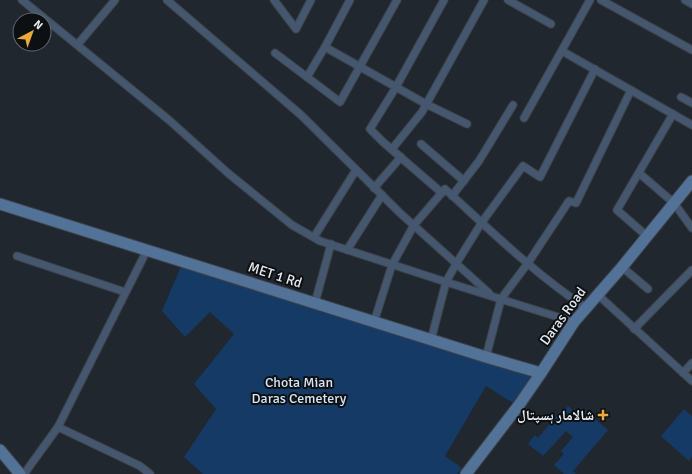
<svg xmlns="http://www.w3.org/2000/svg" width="692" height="474" viewBox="0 0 692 474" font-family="Signika,'Noto Naskh Arabic',sans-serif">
<rect width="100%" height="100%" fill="#21272e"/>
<g fill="#143a65">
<path d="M 181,266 L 537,374 L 515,404 L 486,386 L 445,456 L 462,468 L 457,474 L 203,474 L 184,457 L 216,409 L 194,384 L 234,334 L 210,312 L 185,337 L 162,311 Z"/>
<path d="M 568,406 L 576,413 L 581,407 L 608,430 L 573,471 L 576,474 L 564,474 L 554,465 L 564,454 L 561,451 L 573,437 L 566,431 L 543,456 L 528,444 L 535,435 L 538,438 L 562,409 L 564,411 Z"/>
<path d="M 684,409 L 692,416 L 692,457 L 689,461 L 661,436 Z"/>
</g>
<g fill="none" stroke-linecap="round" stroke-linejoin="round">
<defs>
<g id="street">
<path d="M 22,0 L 169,120 L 229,174 L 292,225 L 320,241 L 446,282 L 574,322"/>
<path d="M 167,0 L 301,115 L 400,213 L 489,293"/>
<path d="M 274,0 L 296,29 L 311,0"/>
<path d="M 508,0 L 551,24"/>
<path d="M 601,0 L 692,50"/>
<path d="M 685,0 L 692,4"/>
<path d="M 78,44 L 115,0"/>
<path d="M 325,47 L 350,0"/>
<path d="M 562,51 L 692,125"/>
<path d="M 275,53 L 340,102 L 397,0"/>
<path d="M 307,77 L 325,47 L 426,104 L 467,124"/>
<path d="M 681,97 L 692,103"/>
<path d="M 524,118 L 590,0"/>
<path d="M 421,144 L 464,181"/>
<path d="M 392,149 L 422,112 L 484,0"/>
<path d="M 639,173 L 674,203 L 692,228"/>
<path d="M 374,188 L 401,157"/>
<path d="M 442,193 L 383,142 L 370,129 L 396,87 L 444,0"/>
<path d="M 452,196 L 479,161 L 513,105"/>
<path d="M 314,237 L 356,170"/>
<path d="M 648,237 L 617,210 L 673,114"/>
<path d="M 347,250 L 382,195"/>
<path d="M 17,256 L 125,292"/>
<path d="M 622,267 L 648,289"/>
<path d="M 597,294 L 692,381"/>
<path d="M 315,303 L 331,244"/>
<path d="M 374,322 L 392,265 L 414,225 L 445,189 C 490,230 535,274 586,308"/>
<path d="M 634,329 L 692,270"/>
<path d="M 431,340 L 446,282 L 456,264 L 482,222 L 523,166 L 540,177 L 595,69"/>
<path d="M 486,357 L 501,299 L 528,263 L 569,201 L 576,203 L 631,90"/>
<path d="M 683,373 L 692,363"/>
<path d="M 58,427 L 140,466 L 150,474"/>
<path d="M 24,474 L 58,427 L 147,250"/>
</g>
<g id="secondary">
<path d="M 0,204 L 486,357 L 541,373"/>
<path d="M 0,450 L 20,474"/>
<path d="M 466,474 L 519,405 L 541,373 L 574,322 L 622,267 L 692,181"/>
</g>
</defs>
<use href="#street" stroke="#3d4349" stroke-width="9"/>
<use href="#secondary" stroke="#3d4349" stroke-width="13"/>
<use href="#street" stroke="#44576f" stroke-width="7"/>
<use href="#secondary" stroke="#537298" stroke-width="11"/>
</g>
<path fill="#eda83b" stroke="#0d1013" stroke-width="1.5" d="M601 409h4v4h4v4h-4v4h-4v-4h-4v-4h4z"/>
<g text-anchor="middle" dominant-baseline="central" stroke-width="4" stroke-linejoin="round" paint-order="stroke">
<g font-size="14" fill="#e8ecf0" stroke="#0d1013">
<text transform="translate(275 275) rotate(18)">MET 1 Rd</text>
<text transform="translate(563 316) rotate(-54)">Daras Road</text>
</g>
<g font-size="14" fill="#d7e4f4" stroke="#0d1013">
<text x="299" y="382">Chota Mian<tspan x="299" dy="16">Daras Cemetery</tspan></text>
</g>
<g font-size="14" font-weight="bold" fill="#e8ecf0" stroke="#0d1013" text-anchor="end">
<text x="594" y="415">شالامار ہسپتال</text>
</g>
</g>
<g transform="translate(32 32) rotate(41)"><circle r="19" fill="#0d1013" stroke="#65686b"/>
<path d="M0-3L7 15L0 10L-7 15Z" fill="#eda83b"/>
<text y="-6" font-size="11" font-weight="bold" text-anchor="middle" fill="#e8ecf0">N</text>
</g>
</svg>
